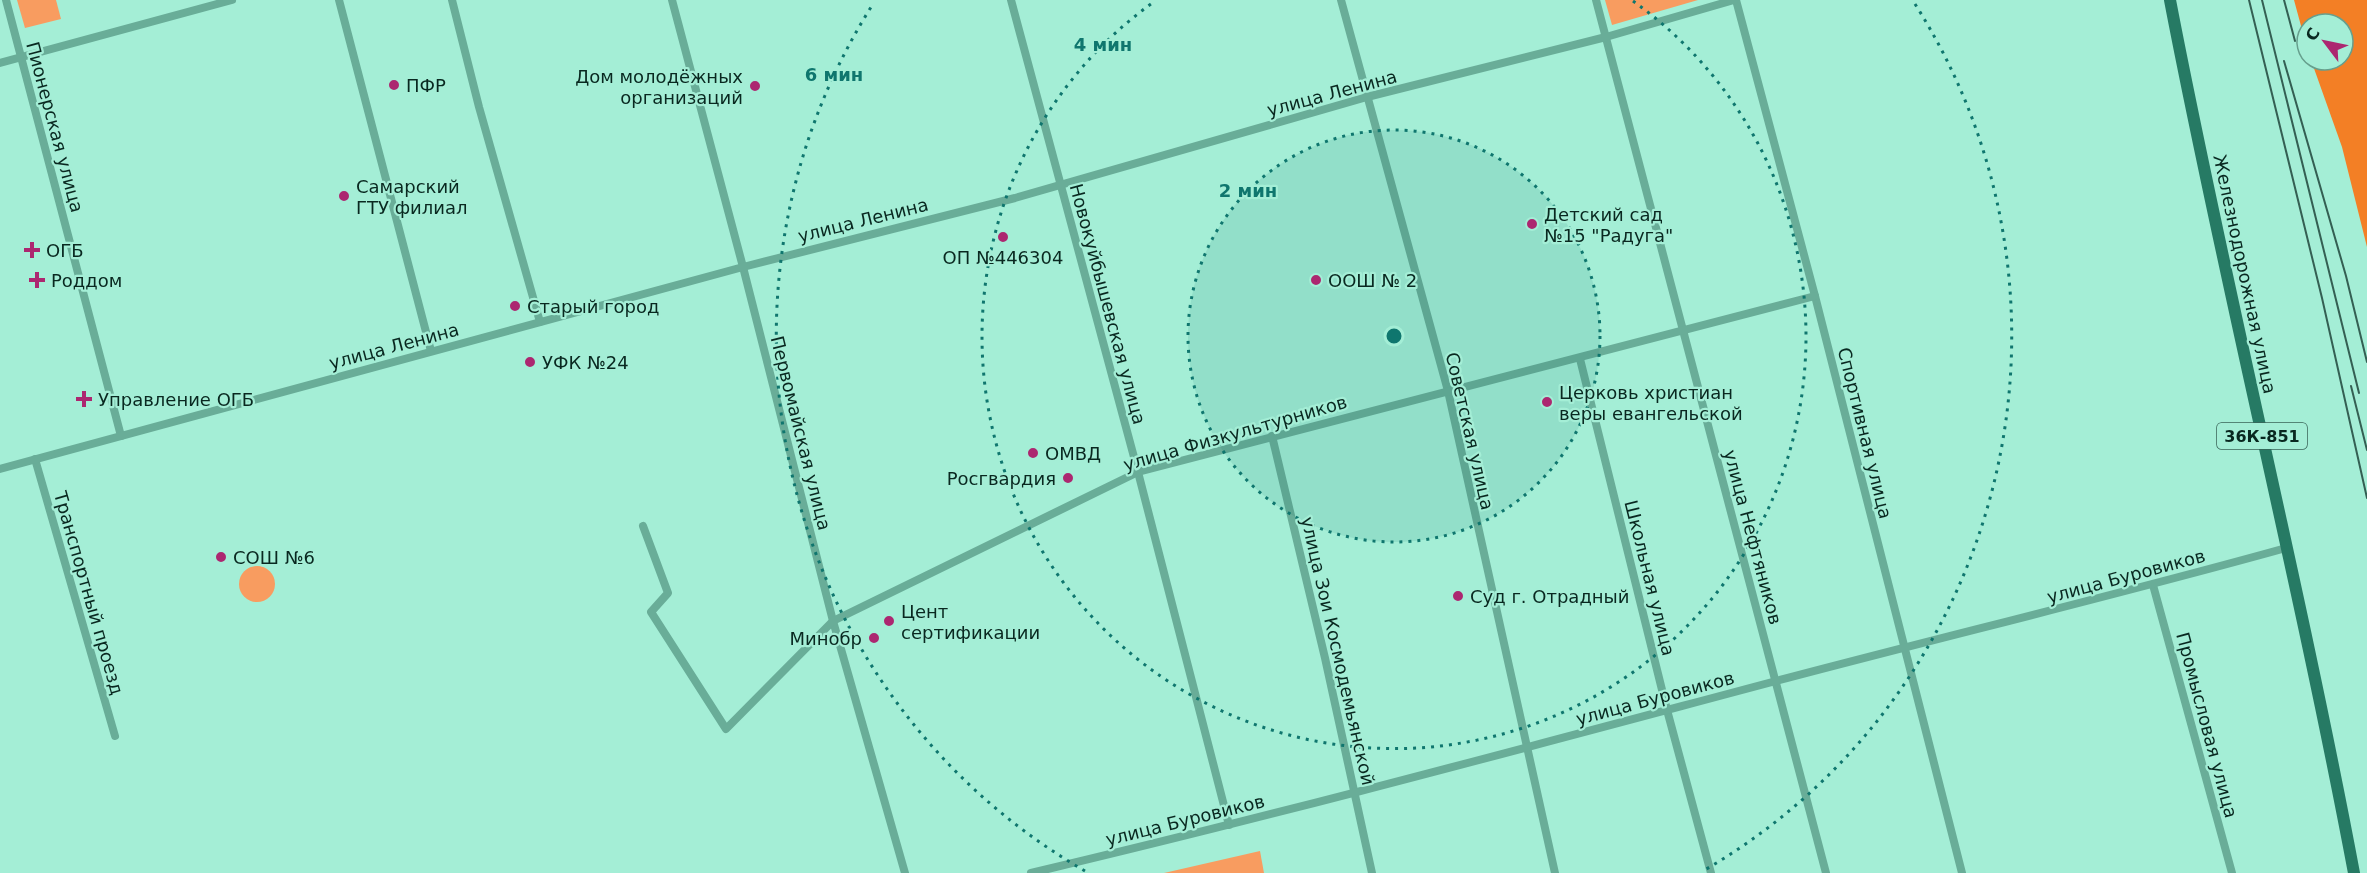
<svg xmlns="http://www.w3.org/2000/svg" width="2367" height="873" viewBox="0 0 2367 873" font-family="'DejaVu Sans',sans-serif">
<rect width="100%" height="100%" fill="#a4eed6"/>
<g fill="#f89c60">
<path d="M 17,0 L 56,0 L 61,19 L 25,28 Z"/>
<path d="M 1605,0 L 1698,0 L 1612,25 Z"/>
<circle cx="257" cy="584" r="18"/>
<path d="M 1260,851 L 1264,873 L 1164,873 Z"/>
</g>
<path fill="#f37f25" d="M 2294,0 L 2367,0 L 2367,247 L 2342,147 L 2311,60 L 2343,60 L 2343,24 L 2307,24 L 2307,48 Z"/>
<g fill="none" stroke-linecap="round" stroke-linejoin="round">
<g stroke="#69ad98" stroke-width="8">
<path d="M 6,0 L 121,436"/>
<path d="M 339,0 L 431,351"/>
<path d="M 452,0 L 479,107 L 540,322"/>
<path d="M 672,0 L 743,267 L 833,621 L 905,873"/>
<path d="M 1011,0 L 1138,472 L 1229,825"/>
<path d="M 1341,0 L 1448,391 L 1555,873"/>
<path d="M 1596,0 L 1826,873"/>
<path d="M 1736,0 L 1815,296 L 1962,873"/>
<path d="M 0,63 L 232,0"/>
<path d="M 1580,359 L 1667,710 L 1711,873"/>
<path d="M 1272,436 L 1325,658 L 1372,873"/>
<path d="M 35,459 L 115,736"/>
<path d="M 0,469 L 743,267 L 1015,198 L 1367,97 L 1606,37 L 1734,0"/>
<path d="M 643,526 L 668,593 L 651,612 L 726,729 L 833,621 L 1138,472 L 1815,296"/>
<path d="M 2153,585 L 2232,873"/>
<path d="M 1031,873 C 1281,814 1528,747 1776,681 C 1946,636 2117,595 2286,548"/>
</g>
<path stroke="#267a64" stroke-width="12" d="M 2170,0 C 2226,292 2299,581 2354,873"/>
<g stroke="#345f53" stroke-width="2">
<path d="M 2249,0 L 2322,298 L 2367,498"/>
<path d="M 2262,0 L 2359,393"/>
<path d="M 2284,0 L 2295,41"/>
<path d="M 2284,61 L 2346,276 L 2367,362"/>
<path d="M 2351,386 L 2367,450"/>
</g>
</g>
<circle cx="1394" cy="336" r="206" fill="#0f766e" fill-opacity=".12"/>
<g fill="none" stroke="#0f766e" stroke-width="3" stroke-dasharray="3 6">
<circle cx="1394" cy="336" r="206"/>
<path d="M1633 1A412 412 0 1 1 1155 1"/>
<path d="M1085 871A618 618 0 0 1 873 4M1915 4A618 618 0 0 1 1703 871"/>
</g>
<g fill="#ac2770" stroke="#a4eed6" stroke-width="2">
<circle cx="394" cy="85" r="6"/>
<circle cx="755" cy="86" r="6"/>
<circle cx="344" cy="196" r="6"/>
<circle cx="1532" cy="224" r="6"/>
<circle cx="1003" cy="237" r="6"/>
<path d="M29 241h6v6h6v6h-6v6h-6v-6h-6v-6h6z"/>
<path d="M34 271h6v6h6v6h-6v6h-6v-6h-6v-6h6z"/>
<circle cx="1316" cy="280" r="6"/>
<circle cx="515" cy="306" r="6"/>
<circle cx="530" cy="362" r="6"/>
<path d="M81 390h6v6h6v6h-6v6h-6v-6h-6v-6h6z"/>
<circle cx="1547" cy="402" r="6"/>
<circle cx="1033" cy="453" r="6"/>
<circle cx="1068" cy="478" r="6"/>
<circle cx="221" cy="557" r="6"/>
<circle cx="1458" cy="596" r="6"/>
<circle cx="889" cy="621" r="6"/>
<circle cx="874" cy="638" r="6"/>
</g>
<g text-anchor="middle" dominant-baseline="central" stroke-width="4.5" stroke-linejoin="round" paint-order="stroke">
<rect fill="#a4eed6" stroke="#386357" stroke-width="1.5" x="2217" y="423" width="90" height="26" rx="4.5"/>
<g font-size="16" font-weight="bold" fill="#092820">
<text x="2262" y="436">36К-851</text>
</g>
<g font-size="18" fill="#092820" stroke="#a4eed6" text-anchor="start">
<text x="743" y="76" text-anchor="end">Дом молодёжных<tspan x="743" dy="21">организаций</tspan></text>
<text x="406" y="85">ПФР</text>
<text x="356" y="186">Самарский<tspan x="356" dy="21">ГТУ филиал</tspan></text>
<text x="1544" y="214">Детский сад<tspan x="1544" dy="21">№15 "Радуга"</tspan></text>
<text x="46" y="250">ОГБ</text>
<text x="1003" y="257" text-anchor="middle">ОП №446304</text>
<text x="51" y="280">Роддом</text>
<text x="1328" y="280">ООШ № 2</text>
<text x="527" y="306">Старый город</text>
<text x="542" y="362">УФК №24</text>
<text x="1559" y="392">Церковь христиан<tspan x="1559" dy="21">веры евангельской</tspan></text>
<text x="98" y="399">Управление ОГБ</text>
<text x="1045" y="453">ОМВД</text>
<text x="1056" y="478" text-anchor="end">Росгвардия</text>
<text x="233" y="557">СОШ №6</text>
<text x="1470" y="596">Суд г. Отрадный</text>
<text x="901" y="611">Цент<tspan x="901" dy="21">сертификации</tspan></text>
<text x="862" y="638" text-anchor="end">Минобр</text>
</g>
<g font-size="18" fill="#092820" stroke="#a4eed6">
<text transform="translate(1332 93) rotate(-15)">улица Ленина</text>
<text transform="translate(55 127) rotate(75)">Пионерская улица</text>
<text transform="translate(863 220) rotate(-14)">улица Ленина</text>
<text transform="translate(2245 274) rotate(78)">Железнодорожная улица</text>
<text transform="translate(1108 304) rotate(75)">Новокуйбышевская улица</text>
<text transform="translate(394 346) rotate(-15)">улица Ленина</text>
<text transform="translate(1470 431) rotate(77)">Советская улица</text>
<text transform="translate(801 433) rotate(76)">Первомайская улица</text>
<text transform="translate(1235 433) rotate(-16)">улица Физкультурников</text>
<text transform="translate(1865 433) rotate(76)">Спортивная улица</text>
<text transform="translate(1753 537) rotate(75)">улица Нефтяников</text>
<text transform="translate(2126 576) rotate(-15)">улица Буровиков</text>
<text transform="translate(1650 578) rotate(76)">Школьная улица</text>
<text transform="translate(89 593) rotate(74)">Транспортный проезд</text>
<text transform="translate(1338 651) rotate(77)">улица Зои Космодемьянской</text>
<text transform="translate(1655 698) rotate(-15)">улица Буровиков</text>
<text transform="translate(2207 725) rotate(75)">Промысловая улица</text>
<text transform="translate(1185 820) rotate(-14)">улица Буровиков</text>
</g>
</g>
<circle cx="1394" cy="336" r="9" fill="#0f766e" stroke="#a4eed6" stroke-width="3"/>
<g font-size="18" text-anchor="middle" font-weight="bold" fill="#0f766e" stroke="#a4eed6" stroke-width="4.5" stroke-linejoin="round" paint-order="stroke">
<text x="1103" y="51">4 мин</text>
<text x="834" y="81">6 мин</text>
<text x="1248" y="197">2 мин</text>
</g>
<g transform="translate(2325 42) rotate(302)"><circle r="28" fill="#a4eed6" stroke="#669f8d" stroke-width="1.5"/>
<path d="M0-4.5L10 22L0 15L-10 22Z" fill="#ac2770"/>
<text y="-9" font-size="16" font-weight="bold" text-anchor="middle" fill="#092820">С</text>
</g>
</svg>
